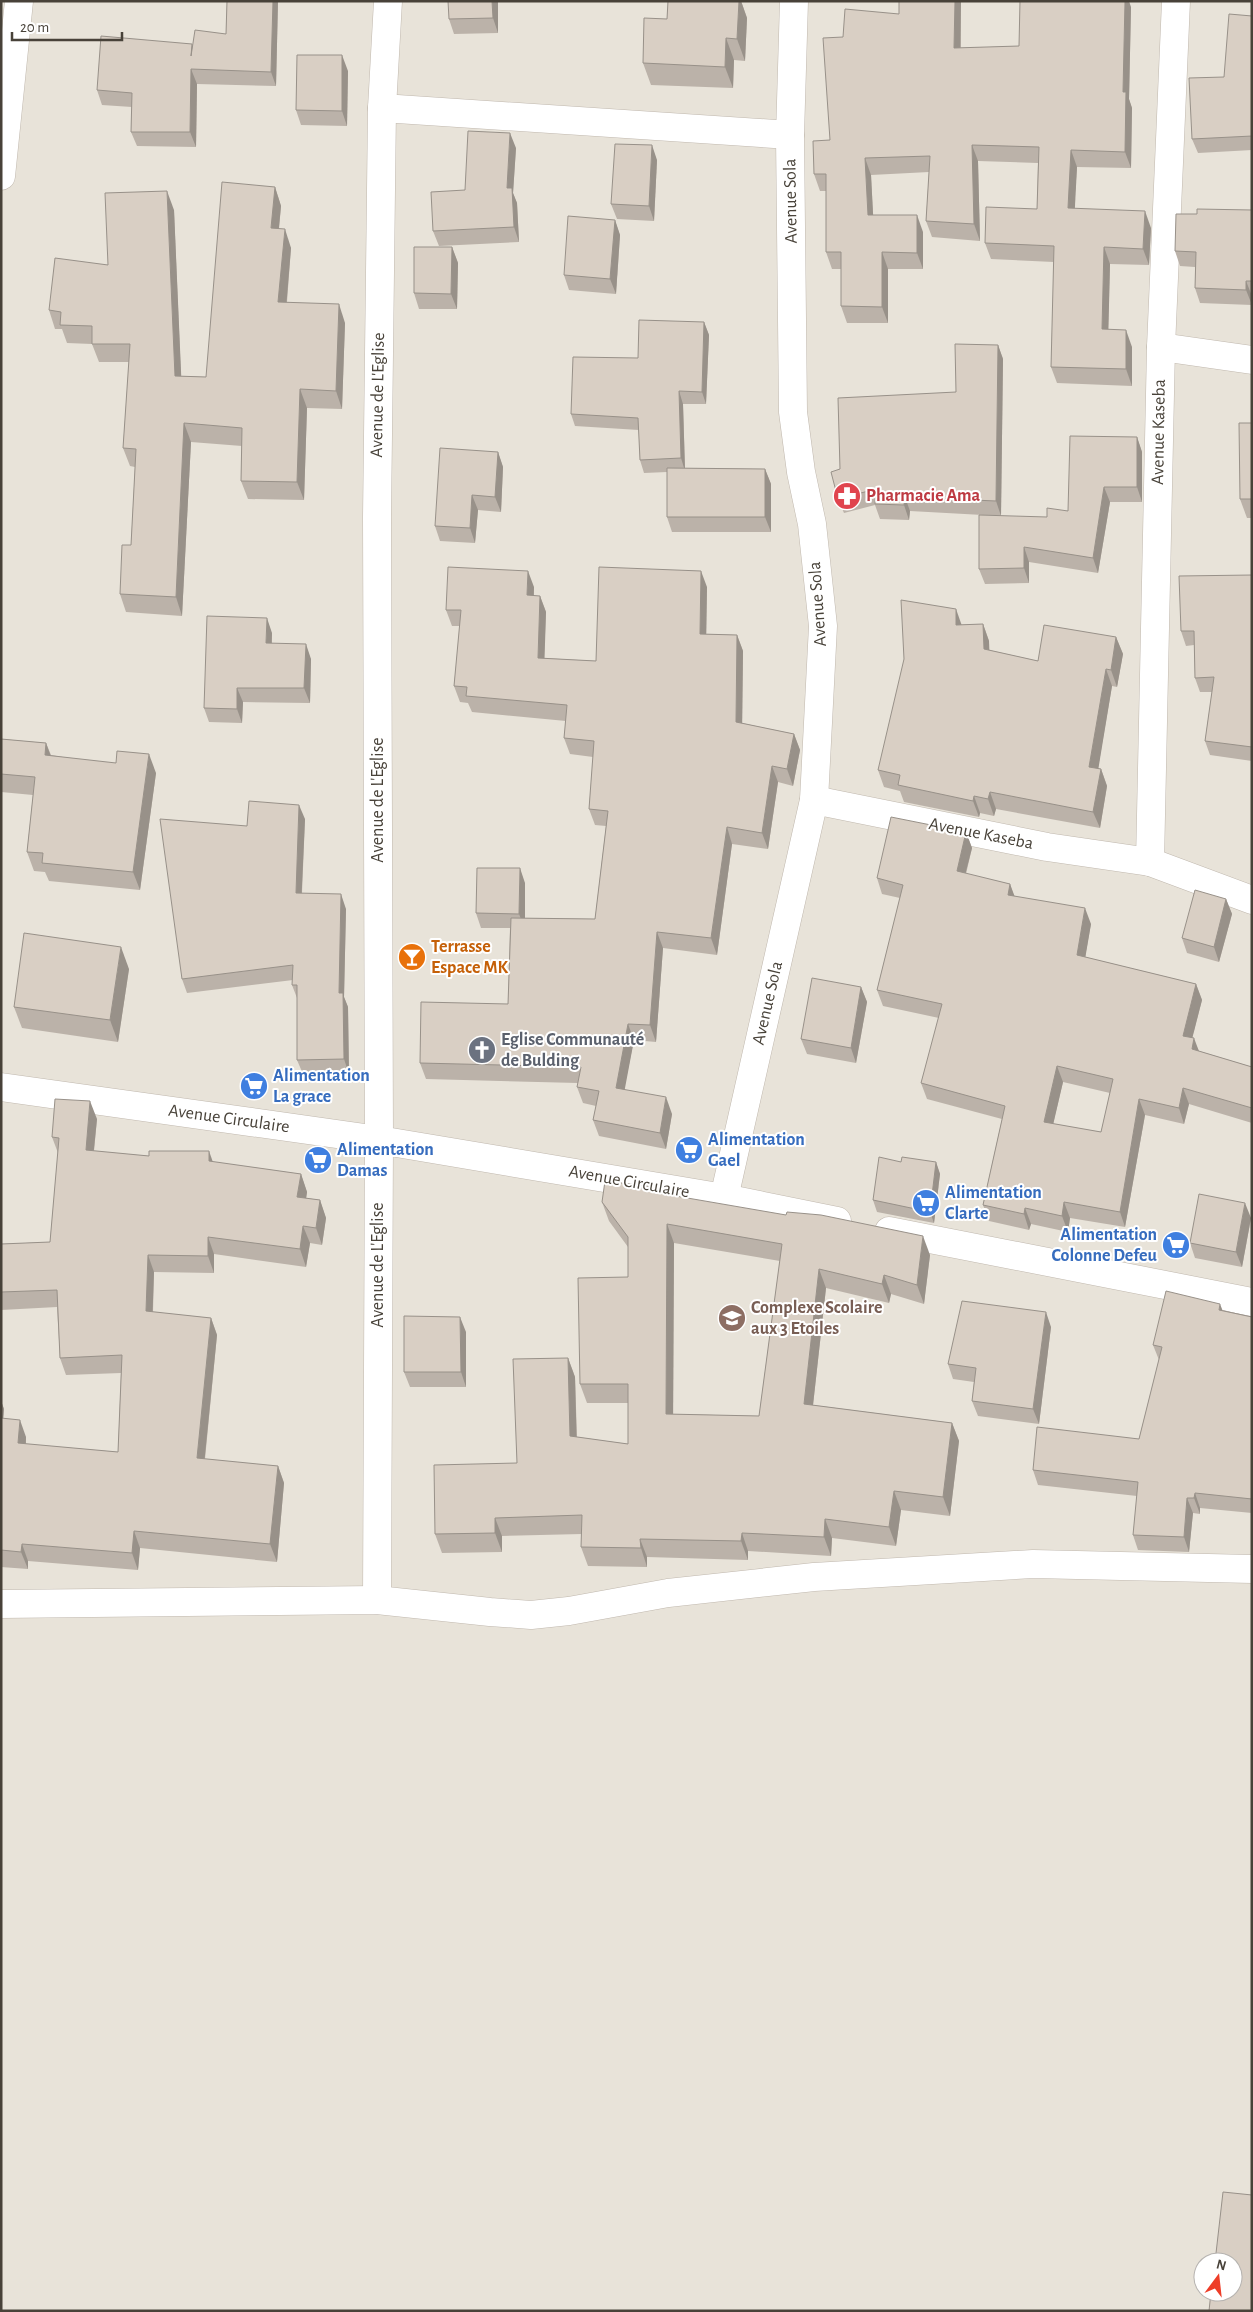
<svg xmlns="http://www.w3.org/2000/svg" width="1253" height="2312" viewBox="0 0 1253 2312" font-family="'Alegreya Sans',sans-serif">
<rect width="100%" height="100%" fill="#f4f1eb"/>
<path fill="#e8e3d9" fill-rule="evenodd" d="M 1,1 L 1252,1 L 1252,2311 L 1,2311 ZM 1203,2262 L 1233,2262 L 1233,2292 L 1203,2292 Z"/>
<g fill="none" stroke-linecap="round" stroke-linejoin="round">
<defs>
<g id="minor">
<path d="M 382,108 L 790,135"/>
<path d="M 1,176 L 19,1"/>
<path d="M 1161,347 L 1252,360"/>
<path d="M 814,800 L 1047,847 L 1150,862 L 1252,900"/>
<path d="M 1150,862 L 1161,347 L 1176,1"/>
<path d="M 1,1087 L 379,1140 L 724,1198 L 837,1221"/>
<path d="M 724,1198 L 814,800 L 823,626 L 812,524 L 801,472 L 793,412 L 790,135 L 794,1"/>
<path d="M 889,1231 L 1252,1302"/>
<path d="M 377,1600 L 379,1140 L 377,517 L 382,108 L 388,1"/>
<path d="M 1,1604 L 377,1600 L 490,1612 L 531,1615 L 569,1611 L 668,1593 L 814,1577 L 1033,1564 L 1252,1569"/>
</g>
</defs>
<use href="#minor" stroke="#c0b8ae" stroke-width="29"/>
<use href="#minor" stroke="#fff" stroke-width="28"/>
</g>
<g fill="#bbb2a9" fill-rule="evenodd">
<path d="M 227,1 L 278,1 L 276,86 L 197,84 L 196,147 L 137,146 L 131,132 L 132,107 L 102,105 L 97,90 L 192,44 L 193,47 L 226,34 Z"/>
<path d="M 498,1 L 498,33 L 454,34 L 449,19 Z"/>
<path d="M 668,1 L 741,1 L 747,18 L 745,61 L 734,60 L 733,88 L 651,85 L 643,63 L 667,19 Z"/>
<path d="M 899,1 L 961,1 L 961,48 L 1019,46 L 1131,7 L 1129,99 L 1132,108 L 1131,168 L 1077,167 L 1074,209 L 1151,228 L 1149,265 L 1110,264 L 1108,330 L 1132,347 L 1132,386 L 1057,383 L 1051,367 L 1054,262 L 991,259 L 985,243 L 1037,209 L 1038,163 L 978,161 L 980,241 L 932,237 L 926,221 L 929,172 L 871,175 L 873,215 L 923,232 L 923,269 L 888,269 L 888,323 L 847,323 L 841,306 L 841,269 L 832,269 L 826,252 L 826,191 L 820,191 L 814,174 L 830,140 L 843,37 L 899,14 Z"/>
<path d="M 1252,16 L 1252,150 L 1198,153 L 1192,139 L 1224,77 Z"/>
<path d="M 348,71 L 347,126 L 301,125 L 296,110 Z"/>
<path d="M 516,148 L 513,193 L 517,203 L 519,242 L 439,246 L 433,231 L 465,190 Z"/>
<path d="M 657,160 L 654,221 L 617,219 L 611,204 Z"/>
<path d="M 275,187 L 281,206 L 279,229 L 291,248 L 287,302 L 345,323 L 342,409 L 307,408 L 304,500 L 248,499 L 241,481 L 242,446 L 191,442 L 182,616 L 126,612 L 120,594 L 131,545 L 135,467 L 130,466 L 123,448 L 129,362 L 99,362 L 92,344 L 67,343 L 62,329 L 55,329 L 49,310 L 108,265 L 174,210 L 181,376 L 206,377 Z"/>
<path d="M 1252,210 L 1252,305 L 1200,303 L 1195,288 L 1195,267 L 1180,266 L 1175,251 L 1197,214 Z"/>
<path d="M 615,220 L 620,235 L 616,294 L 569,290 L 564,275 Z"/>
<path d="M 452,247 L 458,263 L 457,309 L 419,309 L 414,293 Z"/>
<path d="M 704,322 L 709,335 L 706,404 L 683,404 L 685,468 L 765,469 L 771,484 L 771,532 L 672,532 L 667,517 L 667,472 L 644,473 L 640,460 L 639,430 L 575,426 L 571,414 L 638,358 Z"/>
<path d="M 998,345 L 1003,359 L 1001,516 L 910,511 L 909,520 L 880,519 L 875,505 L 844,513 L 838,499 L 840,469 L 956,392 Z"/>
<path d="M 1252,423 L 1252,518 L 1247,518 L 1240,499 Z"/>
<path d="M 1137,437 L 1142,452 L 1142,502 L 1110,502 L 1098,573 L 1029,562 L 1029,583 L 985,584 L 979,569 L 1047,517 L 1068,511 Z"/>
<path d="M 498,452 L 503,467 L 501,512 L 478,510 L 475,543 L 440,541 L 435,526 Z"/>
<path d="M 1252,575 L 1252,761 L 1210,755 L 1205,741 L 1212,692 L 1200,692 L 1195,678 L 1194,645 L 1186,646 L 1181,631 Z"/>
<path d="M 534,587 L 534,596 L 540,596 L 546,612 L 544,658 L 596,661 L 707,587 L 706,634 L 737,635 L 743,651 L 742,723 L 794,734 L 800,750 L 793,786 L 778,782 L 768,849 L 732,844 L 717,955 L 663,948 L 656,1042 L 634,1040 L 624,1089 L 672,1114 L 666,1149 L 599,1136 L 593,1120 L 596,1106 L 583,1103 L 577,1087 L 578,1083 L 426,1079 L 420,1063 L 508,1004 L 510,928 L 481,928 L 476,913 L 525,883 L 525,918 L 595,919 L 606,826 L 595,825 L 589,809 L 593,757 L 570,754 L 564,738 L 566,721 L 472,712 L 468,703 L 460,702 L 454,686 L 460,626 L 452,626 L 446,610 Z"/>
<path d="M 983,624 L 989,641 L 989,650 L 1038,661 L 1116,637 L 1123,654 L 1117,687 L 1112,686 L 1098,768 L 1101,769 L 1107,786 L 1100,828 L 996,809 L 994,816 L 980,813 L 979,817 L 904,802 L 900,791 L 884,787 L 878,770 L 961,625 Z"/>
<path d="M 272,633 L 272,643 L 311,659 L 310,703 L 243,702 L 242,723 L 209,722 L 204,708 Z"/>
<path d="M 1,739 L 46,743 L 51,755 L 156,773 L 140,890 L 49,881 L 45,872 L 34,871 L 27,852 L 33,795 L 1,792 Z"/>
<path d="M 305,819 L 302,893 L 346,909 L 344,997 L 348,1007 L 349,1074 L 303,1074 L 297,1060 L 297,998 L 292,985 L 293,980 L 187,993 L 182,979 L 247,826 Z"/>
<path d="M 966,832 L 972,848 L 966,874 L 1010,884 L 1014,896 L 1091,924 L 1085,957 L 1196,984 L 1202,1000 L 1192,1038 L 1199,1051 L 1252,1067 L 1252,1123 L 1189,1104 L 1184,1124 L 1145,1115 L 1125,1227 L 1070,1218 L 1068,1232 L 1031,1224 L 1029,1230 L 989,1221 L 983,1205 L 1002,1119 L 927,1099 L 921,1083 L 939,1018 L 883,1006 L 877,990 L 900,898 L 882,894 L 877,878 ZM 1063,1082 L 1110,1093 L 1101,1132 L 1053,1124 Z"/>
<path d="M 1226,899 L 1232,914 L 1219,962 L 1187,953 L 1182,938 Z"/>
<path d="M 129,969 L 118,1042 L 22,1028 L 14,1007 Z"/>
<path d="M 861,987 L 867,1002 L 856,1063 L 807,1054 L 801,1039 Z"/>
<path d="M 97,1119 L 94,1151 L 213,1162 L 301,1174 L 307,1192 L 306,1198 L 320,1200 L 326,1218 L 322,1245 L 310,1243 L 306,1267 L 214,1254 L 214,1273 L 154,1272 L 153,1312 L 211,1318 L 217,1335 L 205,1459 L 278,1466 L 284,1483 L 277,1562 L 140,1548 L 138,1570 L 28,1561 L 28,1569 L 1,1567 L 1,1401 L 4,1409 L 3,1419 L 26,1437 L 26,1444 L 118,1452 L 121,1373 L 66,1375 L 60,1358 L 57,1307 L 1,1310 L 1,1244 L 50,1242 L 58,1153 L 52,1137 Z"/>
<path d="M 901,1162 L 936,1162 L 940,1174 L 934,1223 L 877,1212 L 873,1200 Z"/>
<path d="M 671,1189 L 673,1196 L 930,1255 L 924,1304 L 891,1294 L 889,1303 L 826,1288 L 813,1405 L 952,1423 L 959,1441 L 950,1516 L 901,1510 L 896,1546 L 832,1538 L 831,1556 L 748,1551 L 748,1560 L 647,1557 L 647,1567 L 588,1566 L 581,1547 L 582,1534 L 502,1536 L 502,1552 L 442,1553 L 435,1534 L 517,1463 L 568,1358 L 575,1377 L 577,1437 L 628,1444 L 628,1403 L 587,1403 L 580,1384 L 628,1277 L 628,1247 L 609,1221 L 602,1202 ZM 674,1243 L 780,1261 L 759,1416 L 673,1414 Z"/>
<path d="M 1251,1218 L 1242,1267 L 1195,1258 L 1190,1243 Z"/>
<path d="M 1223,1310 L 1252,1317 L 1252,1513 L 1200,1508 L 1200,1514 L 1193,1513 L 1189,1552 L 1138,1550 L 1133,1535 L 1137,1496 L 1038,1485 L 1033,1470 L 1139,1439 L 1159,1360 L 1153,1345 Z"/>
<path d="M 1051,1327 L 1039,1424 L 978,1416 L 972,1401 L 974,1382 L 953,1379 L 948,1364 Z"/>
<path d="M 466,1332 L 466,1387 L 410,1387 L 404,1372 Z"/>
</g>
<g fill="#989189">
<path d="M 273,1 L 278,1 L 276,86 L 271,72 Z"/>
<path d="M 492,1 L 498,1 L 498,33 L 493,18 Z"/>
<path d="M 739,1 L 741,1 L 747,18 L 745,61 L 737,39 Z"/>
<path d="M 955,1 L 961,1 L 960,65 L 954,48 Z"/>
<path d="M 1125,1 L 1129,1 L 1131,7 L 1129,99 L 1132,108 L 1131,168 L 1125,152 L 1123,92 Z"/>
<path d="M 726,38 L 734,60 L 733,88 L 725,67 Z"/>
<path d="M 342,55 L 348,71 L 347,126 L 342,111 Z"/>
<path d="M 191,69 L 197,84 L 196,147 L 190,132 Z"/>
<path d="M 510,133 L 516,148 L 513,193 L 517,203 L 519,242 L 514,227 L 507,188 Z"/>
<path d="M 652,145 L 657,160 L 654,221 L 649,206 Z"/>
<path d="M 972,145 L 978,161 L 980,241 L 974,224 Z"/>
<path d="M 1071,150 L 1077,167 L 1074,225 L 1068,208 Z"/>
<path d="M 865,158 L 871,175 L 874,232 L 868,215 Z"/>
<path d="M 275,187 L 281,206 L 277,247 L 271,228 Z"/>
<path d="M 167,191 L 174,210 L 182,394 L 175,376 Z"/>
<path d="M 1145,211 L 1151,228 L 1149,265 L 1143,249 Z"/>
<path d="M 917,215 L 923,232 L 923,269 L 917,253 Z"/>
<path d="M 615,220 L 620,235 L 616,294 L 610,279 Z"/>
<path d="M 285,229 L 291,248 L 285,321 L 278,302 Z"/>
<path d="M 452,247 L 458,263 L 457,309 L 451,294 Z"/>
<path d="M 1104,247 L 1110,264 L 1108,346 L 1102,329 Z"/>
<path d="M 882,252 L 888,269 L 888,323 L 882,307 Z"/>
<path d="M 1246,281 L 1252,296 L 1252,305 L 1246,290 Z"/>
<path d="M 339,304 L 345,323 L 342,409 L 336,391 Z"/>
<path d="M 704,322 L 709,335 L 706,404 L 702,392 Z"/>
<path d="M 1126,330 L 1132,347 L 1132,386 L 1126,369 Z"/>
<path d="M 998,345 L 1003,359 L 1001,516 L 996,501 Z"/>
<path d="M 300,389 L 307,408 L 304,500 L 297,482 Z"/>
<path d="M 679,391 L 683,404 L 685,471 L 681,458 Z"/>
<path d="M 184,423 L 191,442 L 182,616 L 176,597 Z"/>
<path d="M 1137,437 L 1142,452 L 1142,502 L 1137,487 Z"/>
<path d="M 498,452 L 503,467 L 501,512 L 495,497 Z"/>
<path d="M 765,469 L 771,484 L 771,532 L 765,517 Z"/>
<path d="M 1104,487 L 1110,502 L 1098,573 L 1093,558 Z"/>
<path d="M 472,495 L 478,510 L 475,543 L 470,528 Z"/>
<path d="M 905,497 L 910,511 L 909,520 L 904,505 Z"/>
<path d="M 1024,547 L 1029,562 L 1029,583 L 1024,568 Z"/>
<path d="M 528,571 L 534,587 L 533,612 L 527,595 Z"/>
<path d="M 701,571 L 707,587 L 706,650 L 700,634 Z"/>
<path d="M 540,596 L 546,612 L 544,674 L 538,658 Z"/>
<path d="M 956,609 L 962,626 L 956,625 Z"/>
<path d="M 267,618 L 272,633 L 271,657 L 266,643 Z"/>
<path d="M 983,624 L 989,641 L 990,666 L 984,649 Z"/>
<path d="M 737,635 L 743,651 L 742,738 L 736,722 Z"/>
<path d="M 1116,637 L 1123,654 L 1117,687 L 1111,670 Z"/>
<path d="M 306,644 L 311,659 L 310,703 L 304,688 Z"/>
<path d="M 1106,669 L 1112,686 L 1096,783 L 1089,767 Z"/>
<path d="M 237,688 L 243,702 L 242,723 L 237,709 Z"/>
<path d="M 794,734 L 800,750 L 793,786 L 787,769 Z"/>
<path d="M 46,743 L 53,762 L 45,755 Z"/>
<path d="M 149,754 L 156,773 L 140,890 L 133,872 Z"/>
<path d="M 772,766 L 778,782 L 768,849 L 762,833 Z"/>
<path d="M 1101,769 L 1107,786 L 1100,828 L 1093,812 Z"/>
<path d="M 990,792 L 996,809 L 994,816 L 988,799 Z"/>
<path d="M 974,796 L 980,813 L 979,817 L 973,801 Z"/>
<path d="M 299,805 L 305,819 L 301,907 L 296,893 Z"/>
<path d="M 727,827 L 732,844 L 717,955 L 711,938 Z"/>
<path d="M 966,832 L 972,848 L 962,887 L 957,871 Z"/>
<path d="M 520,868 L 525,883 L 525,929 L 519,914 Z"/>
<path d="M 1010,884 L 1016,900 L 1008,895 Z"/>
<path d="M 341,894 L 346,909 L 344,997 L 348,1007 L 349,1074 L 344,1059 L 339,993 Z"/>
<path d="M 1226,899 L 1232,914 L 1219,962 L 1214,947 Z"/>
<path d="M 1085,908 L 1091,924 L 1083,971 L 1077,955 Z"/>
<path d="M 657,932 L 663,948 L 656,1042 L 650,1025 Z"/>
<path d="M 121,947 L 129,969 L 118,1042 L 110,1020 Z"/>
<path d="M 1196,984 L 1202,1000 L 1189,1051 L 1183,1036 Z"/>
<path d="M 861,987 L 867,1002 L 856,1063 L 851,1048 Z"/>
<path d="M 628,1024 L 634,1040 L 622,1104 L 616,1088 Z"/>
<path d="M 1194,1038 L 1200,1054 L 1192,1049 Z"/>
<path d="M 1057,1066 L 1063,1082 L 1050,1138 L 1044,1122 Z"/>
<path d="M 1183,1088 L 1189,1104 L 1184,1124 L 1179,1108 Z"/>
<path d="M 666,1097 L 672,1114 L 666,1149 L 660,1133 Z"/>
<path d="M 1139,1099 L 1145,1115 L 1125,1227 L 1120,1212 Z"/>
<path d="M 90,1101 L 97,1119 L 92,1168 L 86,1150 Z"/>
<path d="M 209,1151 L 215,1168 L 209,1161 Z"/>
<path d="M 936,1162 L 940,1174 L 934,1223 L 930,1212 Z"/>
<path d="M 301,1174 L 307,1192 L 304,1214 L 297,1197 Z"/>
<path d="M 320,1200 L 326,1218 L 322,1245 L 316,1228 Z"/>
<path d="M 1064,1202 L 1070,1218 L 1068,1232 L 1062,1216 Z"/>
<path d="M 1245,1203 L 1251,1218 L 1242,1267 L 1236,1252 Z"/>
<path d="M 1025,1208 L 1031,1224 L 1029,1230 L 1024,1214 Z"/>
<path d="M 667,1224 L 674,1243 L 673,1433 L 666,1414 Z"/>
<path d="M 303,1226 L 310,1243 L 306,1267 L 300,1249 Z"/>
<path d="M 923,1236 L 930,1255 L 924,1304 L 917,1285 Z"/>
<path d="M 208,1237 L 214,1254 L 214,1273 L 208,1256 Z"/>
<path d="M 148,1255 L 154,1272 L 152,1328 L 146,1311 Z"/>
<path d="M 819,1269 L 826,1288 L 811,1423 L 804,1404 Z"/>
<path d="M 884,1275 L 891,1294 L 889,1303 L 882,1284 Z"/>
<path d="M 1220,1304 L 1226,1319 L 1219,1310 Z"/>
<path d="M 1046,1312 L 1051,1327 L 1039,1424 L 1033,1409 Z"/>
<path d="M 460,1317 L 466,1332 L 466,1387 L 461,1372 Z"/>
<path d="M 211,1318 L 217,1335 L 203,1475 L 197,1458 Z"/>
<path d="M 568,1358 L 575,1377 L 577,1455 L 570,1436 Z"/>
<path d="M 1,1401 L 4,1409 L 2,1435 L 1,1434 Z"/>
<path d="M 20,1420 L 26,1437 L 25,1461 L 18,1443 Z"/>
<path d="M 952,1423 L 959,1441 L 950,1516 L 943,1497 Z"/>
<path d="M 278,1466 L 284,1483 L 277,1562 L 270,1544 Z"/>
<path d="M 894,1491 L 901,1510 L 896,1546 L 889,1527 Z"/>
<path d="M 1195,1493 L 1200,1508 L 1200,1514 L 1194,1498 Z"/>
<path d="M 1187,1498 L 1193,1513 L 1189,1552 L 1184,1537 Z"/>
<path d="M 495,1518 L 502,1536 L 502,1552 L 495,1533 Z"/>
<path d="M 825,1519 L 832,1538 L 831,1556 L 824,1537 Z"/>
<path d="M 134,1531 L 140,1548 L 138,1570 L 132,1553 Z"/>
<path d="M 742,1533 L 748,1551 L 748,1560 L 741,1541 Z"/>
<path d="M 640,1539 L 647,1557 L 647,1567 L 641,1548 Z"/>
<path d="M 22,1544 L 28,1561 L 28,1569 L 21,1552 Z"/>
</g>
<g fill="#d9cfc4" stroke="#989189" fill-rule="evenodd">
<path d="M 227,1 L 273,1 L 271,72 L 191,69 L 190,132 L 131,132 L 132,93 L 97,90 L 101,36 L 192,44 L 191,56 L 195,30 L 226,34 Z"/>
<path d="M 448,1 L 492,1 L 493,18 L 449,19 Z"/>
<path d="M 668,1 L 739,1 L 737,39 L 726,38 L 725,67 L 643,63 L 644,18 L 667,19 Z"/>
<path d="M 899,1 L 955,1 L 954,48 L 1019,46 L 1020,1 L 1125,1 L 1123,92 L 1126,92 L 1125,152 L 1071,150 L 1068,208 L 1145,211 L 1143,249 L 1104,247 L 1102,329 L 1126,330 L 1126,369 L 1051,367 L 1054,246 L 985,243 L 986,207 L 1037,209 L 1039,147 L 972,145 L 974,224 L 926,221 L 930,156 L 865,158 L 868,215 L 917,215 L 917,253 L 882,252 L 882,307 L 841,306 L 841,252 L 826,252 L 826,174 L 814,174 L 813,141 L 830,140 L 823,38 L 843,37 L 845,9 L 899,14 Z"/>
<path d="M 1229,14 L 1252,16 L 1252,136 L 1192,139 L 1189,78 L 1224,77 Z"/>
<path d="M 297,55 L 342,55 L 342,111 L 296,110 Z"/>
<path d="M 468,131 L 510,133 L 507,188 L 512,188 L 514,227 L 433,231 L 431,192 L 465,190 Z"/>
<path d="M 615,144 L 652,145 L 649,206 L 611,204 Z"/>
<path d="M 222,182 L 275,187 L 271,228 L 285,229 L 278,302 L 339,304 L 336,391 L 300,389 L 297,482 L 241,481 L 242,428 L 184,423 L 176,597 L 120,594 L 122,545 L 131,545 L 136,449 L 123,448 L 130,344 L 92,344 L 92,326 L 60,325 L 61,312 L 49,310 L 55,258 L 108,265 L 105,193 L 167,191 L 175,376 L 206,377 Z"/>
<path d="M 1197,209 L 1252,210 L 1252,281 L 1246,281 L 1246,290 L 1195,288 L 1196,252 L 1175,251 L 1176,214 L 1197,214 Z"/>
<path d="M 568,216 L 615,220 L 610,279 L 564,275 Z"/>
<path d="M 414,247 L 452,247 L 451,294 L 414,293 Z"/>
<path d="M 639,320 L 704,322 L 702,392 L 679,391 L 681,458 L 640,460 L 638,418 L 571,414 L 573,357 L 638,358 Z"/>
<path d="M 955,344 L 998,345 L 996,501 L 905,497 L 904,505 L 875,504 L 876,489 L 838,499 L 831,472 L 840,469 L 838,398 L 956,392 Z"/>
<path d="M 1239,423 L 1252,423 L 1252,499 L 1240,499 Z"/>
<path d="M 1070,436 L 1137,437 L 1137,487 L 1104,487 L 1093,558 L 1024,547 L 1024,568 L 979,569 L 979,515 L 1047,517 L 1047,508 L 1068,511 Z"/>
<path d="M 440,448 L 498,452 L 495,497 L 472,495 L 470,528 L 435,526 Z"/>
<path d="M 667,468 L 765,469 L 765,517 L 667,517 Z"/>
<path d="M 448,567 L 528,571 L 527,595 L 540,596 L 538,658 L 596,661 L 599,567 L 701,571 L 700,634 L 737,635 L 736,722 L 794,734 L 787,769 L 772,766 L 762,833 L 727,827 L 711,938 L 657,932 L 650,1025 L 628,1024 L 616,1088 L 666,1097 L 660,1133 L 593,1120 L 599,1091 L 577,1087 L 581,1067 L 420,1063 L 421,1002 L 508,1004 L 511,918 L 595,919 L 608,811 L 589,809 L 594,741 L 564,738 L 567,705 L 466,696 L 467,687 L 454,686 L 461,610 L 446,610 Z"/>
<path d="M 1252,575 L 1252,747 L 1205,741 L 1214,677 L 1195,678 L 1194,631 L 1181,631 L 1179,576 Z"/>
<path d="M 901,600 L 956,609 L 956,625 L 983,624 L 984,649 L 1038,661 L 1044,625 L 1116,637 L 1111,670 L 1106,669 L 1089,767 L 1101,769 L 1093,812 L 990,792 L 988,799 L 974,796 L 973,801 L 898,785 L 900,775 L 878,770 L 904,659 Z"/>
<path d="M 207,616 L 267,618 L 266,643 L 306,644 L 304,688 L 237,688 L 237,709 L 204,708 Z"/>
<path d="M 1,739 L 46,743 L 45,755 L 116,763 L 117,751 L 149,754 L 133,872 L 42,863 L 43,853 L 27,852 L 35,777 L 1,774 Z"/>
<path d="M 249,801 L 299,805 L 296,893 L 341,894 L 339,993 L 343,993 L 344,1059 L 297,1060 L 297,985 L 292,985 L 293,965 L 182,979 L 160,819 L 247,826 Z"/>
<path d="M 891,817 L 966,832 L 957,871 L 1010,884 L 1008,895 L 1085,908 L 1077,955 L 1196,984 L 1183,1036 L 1194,1038 L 1192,1049 L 1252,1067 L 1252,1108 L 1183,1088 L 1179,1108 L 1139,1099 L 1120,1212 L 1064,1202 L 1062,1216 L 1025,1208 L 1024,1214 L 983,1205 L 1005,1106 L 921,1083 L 942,1004 L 877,990 L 903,885 L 877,878 ZM 1057,1066 L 1113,1079 L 1101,1132 L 1044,1122 Z"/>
<path d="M 477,868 L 520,868 L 519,914 L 476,913 Z"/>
<path d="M 1195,890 L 1226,899 L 1214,947 L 1182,938 Z"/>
<path d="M 24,933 L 121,947 L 110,1020 L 14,1007 Z"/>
<path d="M 812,978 L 861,987 L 851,1048 L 801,1039 Z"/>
<path d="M 55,1099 L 90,1101 L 86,1150 L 149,1156 L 149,1151 L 209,1151 L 209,1161 L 301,1174 L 297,1197 L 320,1200 L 316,1228 L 303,1226 L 300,1249 L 208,1237 L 208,1256 L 148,1255 L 146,1311 L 211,1318 L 197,1458 L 278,1466 L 270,1544 L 134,1531 L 132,1553 L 22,1544 L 21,1552 L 1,1550 L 1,1418 L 20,1420 L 18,1443 L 118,1452 L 122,1355 L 60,1358 L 57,1290 L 1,1292 L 1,1244 L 50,1242 L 59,1138 L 52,1137 Z"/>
<path d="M 879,1157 L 901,1162 L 902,1157 L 936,1162 L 930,1212 L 873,1200 Z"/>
<path d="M 605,1181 L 671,1189 L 670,1195 L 786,1215 L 787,1212 L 821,1215 L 923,1236 L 917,1285 L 884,1275 L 882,1284 L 819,1269 L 804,1404 L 952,1423 L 943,1497 L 894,1491 L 889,1527 L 825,1519 L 824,1537 L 742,1533 L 741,1541 L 640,1539 L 641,1548 L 581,1547 L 582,1515 L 495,1518 L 495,1533 L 435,1534 L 434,1465 L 517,1463 L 513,1359 L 568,1358 L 570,1436 L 628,1444 L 628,1384 L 580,1384 L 578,1278 L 628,1277 L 628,1237 L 602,1202 ZM 667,1224 L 782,1244 L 759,1416 L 666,1414 Z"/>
<path d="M 1199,1194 L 1245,1203 L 1236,1252 L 1190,1243 Z"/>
<path d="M 1166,1291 L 1220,1304 L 1219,1310 L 1252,1317 L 1252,1499 L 1195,1493 L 1194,1498 L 1187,1498 L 1184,1537 L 1133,1535 L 1138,1482 L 1033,1470 L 1037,1427 L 1139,1439 L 1162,1347 L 1153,1345 Z"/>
<path d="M 962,1301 L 1046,1312 L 1033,1409 L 972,1401 L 976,1368 L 948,1364 Z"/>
<path d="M 404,1316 L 460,1317 L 461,1372 L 404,1372 Z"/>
<path d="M 1223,2192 L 1252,2195 L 1252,2311 L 1209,2311 L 1211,2292 L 1233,2292 L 1233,2262 L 1215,2262 Z"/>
</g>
<defs>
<symbol id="pharmacy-disc" viewBox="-11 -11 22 22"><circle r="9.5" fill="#e0444e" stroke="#fff"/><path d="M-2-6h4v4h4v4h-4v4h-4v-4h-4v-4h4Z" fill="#fff"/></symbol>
<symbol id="bar-disc" viewBox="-11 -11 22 22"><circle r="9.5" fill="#e8710a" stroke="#fff"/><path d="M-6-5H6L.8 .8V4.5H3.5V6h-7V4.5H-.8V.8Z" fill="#fff"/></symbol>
<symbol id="church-disc" viewBox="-11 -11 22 22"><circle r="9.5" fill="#6b7280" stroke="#fff"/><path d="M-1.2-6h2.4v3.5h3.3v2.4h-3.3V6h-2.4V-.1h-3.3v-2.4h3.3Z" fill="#fff"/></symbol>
<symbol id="supermarket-disc" viewBox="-11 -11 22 22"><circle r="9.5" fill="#3f7fe0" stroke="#fff"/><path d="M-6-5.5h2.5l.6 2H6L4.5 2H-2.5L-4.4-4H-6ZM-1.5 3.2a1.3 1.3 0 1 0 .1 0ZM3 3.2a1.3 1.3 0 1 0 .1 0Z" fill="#fff"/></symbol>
<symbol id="school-disc" viewBox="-11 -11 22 22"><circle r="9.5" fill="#8d6e63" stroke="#fff"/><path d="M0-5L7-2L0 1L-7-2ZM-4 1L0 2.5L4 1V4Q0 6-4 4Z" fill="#fff"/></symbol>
</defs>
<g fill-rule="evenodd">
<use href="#pharmacy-disc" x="831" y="480" width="32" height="32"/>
<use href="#bar-disc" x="396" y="941" width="32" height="32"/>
<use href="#church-disc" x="466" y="1034" width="32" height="32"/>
<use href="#supermarket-disc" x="238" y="1070" width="32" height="32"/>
<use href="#supermarket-disc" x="673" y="1134" width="32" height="32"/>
<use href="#supermarket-disc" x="302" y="1144" width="32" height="32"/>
<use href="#supermarket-disc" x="910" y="1187" width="32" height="32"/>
<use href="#supermarket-disc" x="1160" y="1229" width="32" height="32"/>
<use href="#school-disc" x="716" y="1302" width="32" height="32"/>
</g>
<g text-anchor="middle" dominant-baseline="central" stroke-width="4" stroke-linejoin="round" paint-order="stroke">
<g font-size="18" fill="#484239" stroke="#fff">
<text transform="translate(791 201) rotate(-91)">Avenue Sola</text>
<text transform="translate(378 395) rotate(-89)">Avenue de L'Eglise</text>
<text transform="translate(1159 432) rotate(-89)">Avenue Kaseba</text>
<text transform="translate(818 604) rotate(-94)">Avenue Sola</text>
<text transform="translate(378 800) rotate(-90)">Avenue de L'Eglise</text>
<text transform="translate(981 834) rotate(11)">Avenue Kaseba</text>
<text transform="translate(768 1003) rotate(-77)">Avenue Sola</text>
<text transform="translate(229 1119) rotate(8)">Avenue Circulaire</text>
<text transform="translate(629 1182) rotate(10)">Avenue Circulaire</text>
<text transform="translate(378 1265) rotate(-90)">Avenue de L'Eglise</text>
</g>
<g font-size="18" font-weight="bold" fill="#be3a42" stroke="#fff" text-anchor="start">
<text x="866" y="496">Pharmacie Ama</text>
</g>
<g font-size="18" font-weight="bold" fill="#c56008" stroke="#fff" text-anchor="start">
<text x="431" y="947">Terrasse<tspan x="431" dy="21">Espace MK</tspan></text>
</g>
<g font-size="18" font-weight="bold" fill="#5b616d" stroke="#fff" text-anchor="start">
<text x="501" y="1040">Eglise Communauté<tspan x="501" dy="21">de Bulding</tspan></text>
</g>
<g font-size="18" font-weight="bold" fill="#366cbe" stroke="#fff" text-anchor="start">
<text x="273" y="1076">Alimentation<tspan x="273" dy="21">La grace</tspan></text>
<text x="708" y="1140">Alimentation<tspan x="708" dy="21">Gael</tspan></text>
<text x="337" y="1150">Alimentation<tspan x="337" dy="21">Damas</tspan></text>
<text x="945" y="1193">Alimentation<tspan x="945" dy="21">Clarte</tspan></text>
<text x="1157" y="1235" text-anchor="end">Alimentation<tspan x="1157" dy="21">Colonne Defeu</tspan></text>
</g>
<g font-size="18" font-weight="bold" fill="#785e54" stroke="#fff" text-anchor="start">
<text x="751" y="1308">Complexe Scolaire<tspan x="751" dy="21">aux 3 Etoiles</tspan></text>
</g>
</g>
<rect width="1253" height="2312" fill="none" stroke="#484239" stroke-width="5"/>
<g transform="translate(1218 2277) rotate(15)"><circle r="24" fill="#ffffff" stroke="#b6b3b0"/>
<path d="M0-4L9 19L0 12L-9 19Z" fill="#ee3d28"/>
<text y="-8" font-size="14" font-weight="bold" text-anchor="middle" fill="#484239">N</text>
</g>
<path d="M12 32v8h110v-8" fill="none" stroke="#484239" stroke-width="2.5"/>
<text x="20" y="32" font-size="15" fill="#484239" stroke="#ffffff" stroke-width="4" paint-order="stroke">20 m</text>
</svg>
